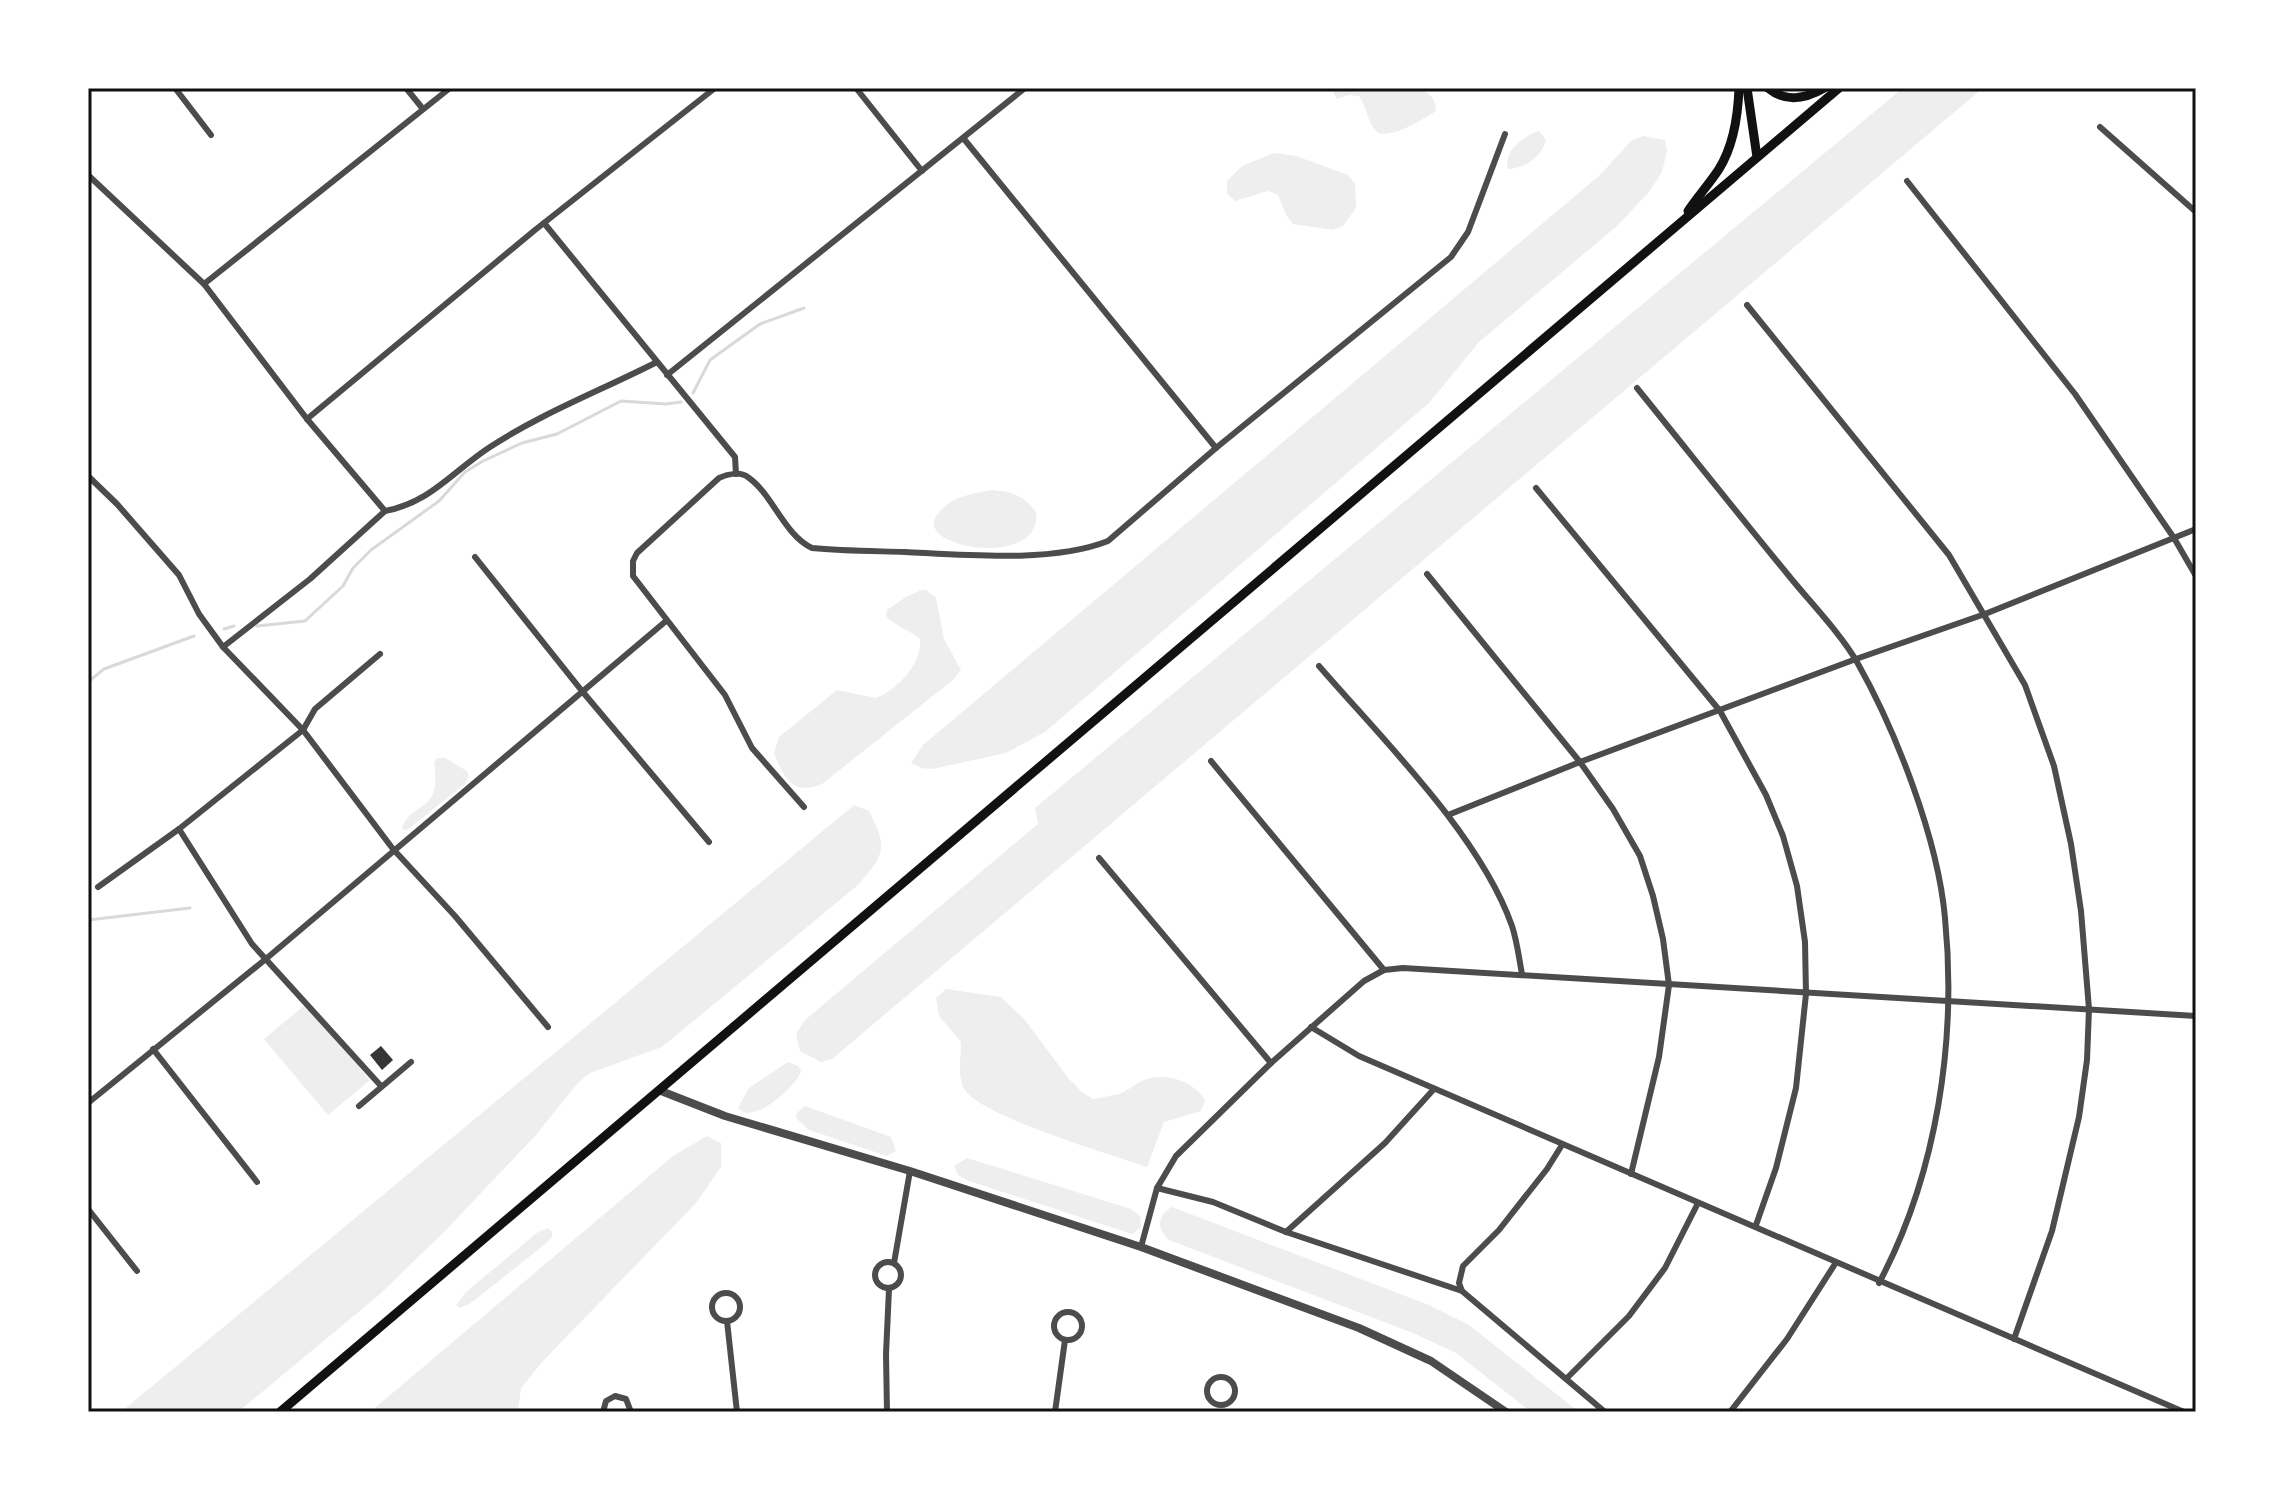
<svg xmlns="http://www.w3.org/2000/svg" width="2284" height="1500" viewBox="0 0 2284 1500" font-family="'Roboto Condensed',sans-serif">
<rect width="100%" height="100%" fill="#fff"/>
<g fill="#eee">
<path d="M 1331,88 L 1417,88 C 1429,92 1436,98 1436,111 C 1425,118 1388,142 1376,131 C 1367,122 1367,107 1359,96 L 1348,95 L 1337,99 Z"/>
<path d="M 1903,88 L 1983,88 L 832,1059 L 821,1062 L 800,1051 L 796,1034 L 805,1020 L 1038,824 L 1035,808 Z"/>
<path d="M 1539,131 L 1546,140 C 1540,159 1526,167 1508,169 C 1503,151 1523,136 1539,131 Z"/>
<path d="M 1643,136 L 1665,140 L 1667,151 L 1662,172 L 1649,192 L 1617,226 L 1479,342 L 1429,403 L 1045,732 L 1006,753 L 932,769 L 921,768 L 911,763 L 923,745 L 1600,175 L 1631,141 Z"/>
<path d="M 1274,153 L 1296,156 L 1348,175 L 1355,184 L 1356,208 L 1343,226 L 1333,230 L 1293,224 L 1286,215 L 1278,195 L 1268,191 L 1235,201 L 1227,193 L 1227,181 L 1242,166 Z"/>
<path d="M 993,490 C 1013,492 1024,496 1036,512 C 1044,569 912,549 937,515 C 951,496 971,494 993,490 Z"/>
<path d="M 921,590 L 926,590 L 936,598 L 944,639 L 961,670 L 954,679 L 822,784 C 792,796 784,778 774,753 L 779,737 L 837,690 L 876,698 C 898,689 922,664 920,639 C 908,629 896,627 886,616 L 887,610 L 906,597 Z"/>
<path d="M 437,758 L 445,758 L 467,771 L 469,776 L 465,784 L 407,830 L 402,829 C 411,799 442,816 434,763 Z"/>
<path d="M 854,805 L 869,811 C 888,848 885,854 858,885 L 662,1047 L 590,1073 L 578,1083 L 535,1136 L 444,1232 L 379,1295 L 238,1412 L 121,1412 Z"/>
<path d="M 946,989 L 1001,997 L 1025,1020 L 1069,1079 L 1082,1092 L 1093,1099 C 1102,1097 1111,1096 1119,1094 C 1127,1091 1134,1085 1142,1081 C 1163,1071 1193,1080 1205,1100 L 1201,1111 L 1164,1122 L 1147,1167 C 1112,1155 981,1116 965,1090 C 957,1078 961,1056 961,1042 L 939,1016 L 936,998 Z"/>
<path d="M 306,1004 L 370,1080 L 328,1115 L 264,1039 Z"/>
<path d="M 788,1062 L 798,1066 L 801,1071 C 799,1083 753,1127 738,1108 L 749,1088 Z"/>
<path d="M 805,1106 L 891,1137 L 896,1151 L 887,1156 L 809,1130 L 796,1118 L 797,1113 Z"/>
<path d="M 707,1136 L 721,1143 L 721,1167 L 696,1203 L 543,1361 L 521,1388 L 518,1412 L 370,1412 L 673,1156 Z"/>
<path d="M 967,1158 L 1131,1209 L 1140,1216 L 1141,1227 L 1132,1234 L 969,1181 L 958,1175 L 954,1166 Z"/>
<path d="M 1172,1207 L 1429,1305 L 1469,1325 L 1579,1412 L 1531,1412 L 1456,1353 L 1413,1333 L 1169,1240 C 1156,1229 1157,1216 1172,1207 Z"/>
<path d="M 548,1228 L 552,1232 L 552,1237 L 544,1245 L 471,1303 L 460,1308 L 456,1305 L 466,1292 L 538,1232 Z"/>
</g>
<g fill="none" stroke-linecap="round" stroke-linejoin="round">
<g stroke="#d9d9d9" stroke-width="3">
<path d="M 693,393 L 710,360 L 760,324 L 804,308"/>
<path d="M 257,626 L 305,621 L 343,586 L 353,568 L 371,550 L 439,501 L 465,472 L 483,461 L 522,443 L 557,434 L 621,401 L 666,404 L 681,402"/>
<path d="M 224,629 L 234,626"/>
<path d="M 88,682 L 104,669 L 194,636"/>
<path d="M 88,920 L 190,908"/>
</g>
</g>
<path fill="#353535" d="M 381,1046 L 393,1060 L 382,1070 L 370,1055 Z"/>
<g fill="none" stroke-linecap="round" stroke-linejoin="round">
<g stroke="#4c4c4c" stroke-width="6">
<path d="M 175,88 L 211,135"/>
<path d="M 406,88 L 423,109"/>
<path d="M 856,88 L 922,171"/>
<path d="M 2100,127 L 2196,212"/>
<path d="M 964,139 L 1216,448 L 1451,257 L 1468,232 L 1505,134"/>
<path d="M 88,175 L 204,284 L 307,419 L 385,511"/>
<path d="M 1907,181 L 2075,394 L 2174,538 L 2196,576"/>
<path d="M 544,223 L 735,457 L 736,474"/>
<path d="M 204,284 L 450,88"/>
<path d="M 1747,305 L 1949,555 L 2025,685 L 2054,766 L 2071,844 L 2081,911 L 2089,1009 L 2087,1060 L 2079,1117 L 2052,1231 L 2014,1339"/>
<path d="M 667,375 L 1025,88"/>
<path d="M 1637,388 C 1688,451 1738,514 1789,576 C 1810,602 1841,634 1857,662 C 1896,731 1938,839 1945,918 C 1957,1040 1937,1174 1879,1283"/>
<path d="M 307,419 L 535,230 L 715,88"/>
<path d="M 88,476 L 117,504 L 179,575 L 199,614 L 223,647 L 303,730 L 393,849 L 455,916 L 548,1027"/>
<path d="M 1536,488 L 1720,711 L 1766,795 L 1783,836 L 1797,886 L 1805,942 L 1806,994 L 1796,1088 L 1776,1168 L 1756,1225"/>
<path d="M 475,557 L 582,691 L 709,842"/>
<path d="M 1427,574 L 1580,762 L 1613,809 L 1640,856 L 1653,896 L 1663,939 L 1669,985 L 1659,1057 L 1631,1174"/>
<path d="M 223,647 L 310,579 L 385,511 C 430,503 453,471 490,447 C 542,413 602,390 657,362"/>
<path d="M 1319,666 C 1382,739 1480,835 1512,926 C 1517,941 1519,958 1522,974"/>
<path d="M 1211,761 L 1384,970"/>
<path d="M 804,807 L 752,748 L 725,695 L 633,576 L 633,561 L 637,553 L 719,478 C 728,474 741,471 749,478 C 772,494 785,536 812,548 C 843,551 874,551 905,552 C 965,555 1053,563 1108,541 L 1216,448"/>
<path d="M 1448,815 L 1580,762 L 1856,659 L 1985,614 L 2196,529"/>
<path d="M 179,829 L 252,944 L 381,1086"/>
<path d="M 1099,858 L 1271,1063"/>
<path d="M 98,887 L 179,829 L 303,730 L 315,709 L 380,654"/>
<path d="M 1311,1027 L 1359,1056 L 2184,1412"/>
<path d="M 153,1049 L 257,1182"/>
<path d="M 88,1103 L 267,958 L 666,621"/>
<path d="M 359,1106 L 411,1062"/>
<path d="M 1157,1188 L 1213,1202 L 1286,1232 L 1462,1291 L 1605,1412"/>
<path d="M 88,1209 L 137,1271"/>
<path d="M 1286,1232 L 1385,1143 L 1434,1089"/>
<path d="M 1141,1247 L 1157,1188 L 1176,1156 L 1271,1063 L 1364,981 L 1384,970 L 1403,968 L 2196,1016"/>
<circle cx="888" cy="1275" r="13"/>
<path d="M 894,1263 L 910,1171"/>
<path d="M 1462,1291 L 1459,1283 L 1463,1266 L 1499,1230 L 1547,1169 L 1562,1145"/>
<circle cx="726" cy="1307" r="14"/>
<circle cx="1068" cy="1326" r="14"/>
<path d="M 727,1321 L 737,1412"/>
<circle cx="1221" cy="1391" r="14"/>
<path d="M 1567,1378 L 1629,1316 L 1665,1268 L 1698,1203"/>
<path d="M 603,1412 L 606,1401 L 615,1396 L 626,1399 L 631,1412"/>
<path d="M 887,1412 L 886,1354 L 889,1289"/>
<path d="M 1055,1412 L 1065,1340"/>
<path d="M 1730,1412 L 1787,1339 L 1835,1264"/>
</g>
<path stroke="#4c4c4c" stroke-width="8" d="M 661,1091 L 725,1116 L 910,1171 L 1141,1247 L 1359,1328 L 1431,1361 L 1506,1412"/>
<g stroke="#111" stroke-width="9">
<path d="M 1747,88 L 1757,157"/>
<path d="M 1768,88 C 1786,103 1805,99 1824,88"/>
<path d="M 1688,211 C 1698,196 1710,183 1719,169 C 1734,145 1738,116 1739,88"/>
<path d="M 280,1412 L 1839,88"/>
</g>
</g>
<rect width="2284" height="1500" fill="none" stroke="#ffffff" stroke-width="180"/>
<rect x="90" y="90" width="2104" height="1320" fill="none" stroke="#111" stroke-width="3"/>
</svg>
